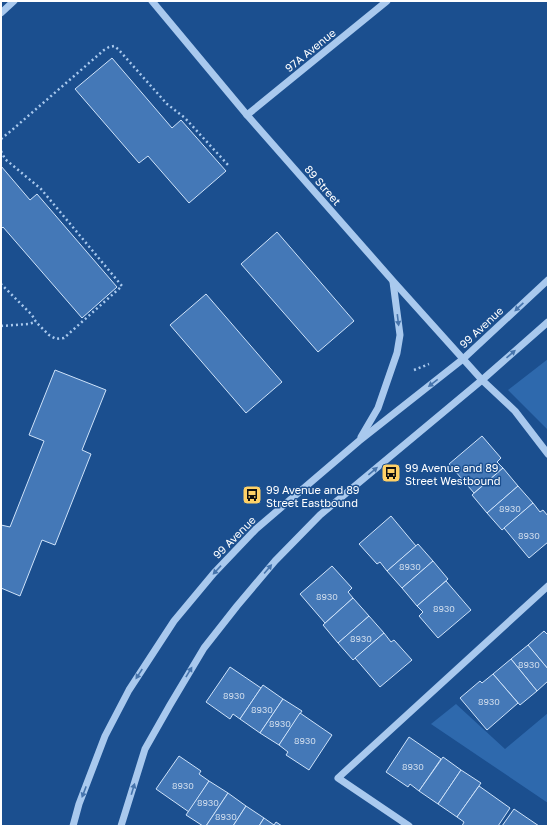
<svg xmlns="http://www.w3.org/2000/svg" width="549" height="827" viewBox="0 0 549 827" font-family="'Golos Text',sans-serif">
<rect width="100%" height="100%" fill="#1b4f8f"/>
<g fill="#2e69ad">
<path d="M 548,359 L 548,430 L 508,390 Z"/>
<path d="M 456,704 L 505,749 L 548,713 L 548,803 L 431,724 Z"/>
</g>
<g fill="#4478b7" stroke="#cfe3fa">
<path d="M 112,58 L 172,128 L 181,120 L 226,171 L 189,203 L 148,156 L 139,163 L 75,89 Z"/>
<path d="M 1,166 L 30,200 L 37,194 L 117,287 L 82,318 L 3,227 L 1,229 Z"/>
<path d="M 277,232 L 354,321 L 318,352 L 241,264 Z"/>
<path d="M 206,294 L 282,382 L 246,413 L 170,325 Z"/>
<path d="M 55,370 L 106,390 L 82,450 L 91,454 L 55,545 L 42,540 L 20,596 L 1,588 L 1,525 L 10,527 L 44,441 L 29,435 Z"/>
<path d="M 482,436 L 501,458 L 497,462 L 503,468 L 474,493 L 449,464 Z"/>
<path d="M 503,468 L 518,486 L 487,513 L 472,495 Z"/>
<path d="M 518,486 L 533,503 L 502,530 L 487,513 Z"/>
<path d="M 533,503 L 540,512 L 543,510 L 548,516 L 548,542 L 529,558 L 504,528 Z"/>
<path d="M 391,516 L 416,546 L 387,571 L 380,562 L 377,564 L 359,544 Z"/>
<path d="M 418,544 L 433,561 L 402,588 L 387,571 Z"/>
<path d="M 433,561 L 448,579 L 417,606 L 402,588 Z"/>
<path d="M 332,566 L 352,588 L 348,592 L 353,598 L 325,623 L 300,594 Z"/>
<path d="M 446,581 L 471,610 L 438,638 L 419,616 L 423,612 L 417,606 Z"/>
<path d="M 353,598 L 369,616 L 338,643 L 323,625 Z"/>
<path d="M 369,616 L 384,633 L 353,660 L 338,643 Z"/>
<path d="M 544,631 L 548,635 L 548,669 L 528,645 Z"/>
<path d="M 384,633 L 391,642 L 394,640 L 412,660 L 380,687 L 355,658 Z"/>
<path d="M 528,645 L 548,669 L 548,681 L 537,691 L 511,659 Z"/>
<path d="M 511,659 L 537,691 L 520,705 L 493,674 Z"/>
<path d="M 230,667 L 261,688 L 240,719 L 233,714 L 230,719 L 206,702 Z"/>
<path d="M 493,674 L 518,703 L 487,730 L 460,698 L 480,681 L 482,683 Z"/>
<path d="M 263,685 L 283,699 L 260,733 L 240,719 Z"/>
<path d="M 283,699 L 302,711 L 279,745 L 260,733 Z"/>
<path d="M 300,713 L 332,735 L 309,770 L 286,755 L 288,752 L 279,745 Z"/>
<path d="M 409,737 L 441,759 L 419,791 L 410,784 L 408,787 L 386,772 Z"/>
<path d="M 179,756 L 201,771 L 199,774 L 209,781 L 189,812 L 156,789 Z"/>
<path d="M 443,757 L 461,770 L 438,804 L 419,791 Z"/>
<path d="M 461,770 L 481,783 L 457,817 L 438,804 Z"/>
<path d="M 209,781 L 228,793 L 206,826 L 203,826 L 186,815 Z"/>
<path d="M 479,786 L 510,808 L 498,826 L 462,826 L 464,822 L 457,817 Z"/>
<path d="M 228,793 L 246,806 L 233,826 L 206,826 Z"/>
<path d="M 246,806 L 264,818 L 259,826 L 233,826 Z"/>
<path d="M 514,809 L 539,826 L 502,826 Z"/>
<path d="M 264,818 L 274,825 L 276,822 L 282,826 L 259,826 Z"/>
</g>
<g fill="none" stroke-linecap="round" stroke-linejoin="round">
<g stroke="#a9c9ee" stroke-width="2.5" stroke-dasharray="2 3" stroke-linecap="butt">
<path d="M 1,139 L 12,130 L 104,50 L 109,47 L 114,46 L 118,49 L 167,104 L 185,118 L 229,166"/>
<path d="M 1,151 L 5,159 L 41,189 L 122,286 L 64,338 L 56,339 L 49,335 L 36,322 L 32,315 L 1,284"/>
<path d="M 1,326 L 28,324 L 36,322"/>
<path d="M 414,370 L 429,364"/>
</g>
<g stroke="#a9c9ee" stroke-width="7">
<path d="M 152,1 L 247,115 L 393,281 L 482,380 L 515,411 L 548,454"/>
<path d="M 1,13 L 14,1"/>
<path d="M 247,115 L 387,1"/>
<path d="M 361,437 L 378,408 L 397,353 L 400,335 L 393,282"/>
<path d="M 73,826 L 79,804 L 105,736 L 129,690 L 174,621 L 214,573 L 256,529 L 359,441 L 463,359 L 548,280"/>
<path d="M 121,826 L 145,749 L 170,705 L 204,648 L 237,606 L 275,561 L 320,515 L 482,380 L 548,322"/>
<path d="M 409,826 L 338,778 L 548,586"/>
</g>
</g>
<defs><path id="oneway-solid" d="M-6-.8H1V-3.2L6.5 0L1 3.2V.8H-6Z"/></defs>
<g fill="#4674ac">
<use href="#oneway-solid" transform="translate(519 307) rotate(137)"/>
<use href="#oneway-solid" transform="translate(398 320) rotate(83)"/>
<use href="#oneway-solid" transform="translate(511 354) rotate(-41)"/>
<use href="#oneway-solid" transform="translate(433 383) rotate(142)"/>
<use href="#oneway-solid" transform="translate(373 471) rotate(-40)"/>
<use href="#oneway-solid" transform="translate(268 569) rotate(-50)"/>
<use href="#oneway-solid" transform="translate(217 570) rotate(133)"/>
<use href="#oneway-solid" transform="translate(189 672) rotate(-59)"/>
<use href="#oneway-solid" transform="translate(139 674) rotate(123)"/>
<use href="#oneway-solid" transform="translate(133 789) rotate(-73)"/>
<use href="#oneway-solid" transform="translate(84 792) rotate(111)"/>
</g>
<defs>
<symbol id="bus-square" viewBox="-11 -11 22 22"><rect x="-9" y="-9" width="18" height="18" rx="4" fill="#ffd166" stroke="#1b4f8f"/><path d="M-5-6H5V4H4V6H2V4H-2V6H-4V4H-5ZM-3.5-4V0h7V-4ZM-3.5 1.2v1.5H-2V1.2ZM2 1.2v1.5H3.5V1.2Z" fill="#111"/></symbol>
</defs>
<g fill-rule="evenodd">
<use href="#bus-square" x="380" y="462" width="22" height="22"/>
<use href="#bus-square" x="241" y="484" width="22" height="22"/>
</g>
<g text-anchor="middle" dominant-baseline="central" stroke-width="3" stroke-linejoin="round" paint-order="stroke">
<g font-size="9" fill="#d0dded">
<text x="510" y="508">8930</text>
<text x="529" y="535">8930</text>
<text x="410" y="566">8930</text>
<text x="327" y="596">8930</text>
<text x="444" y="608">8930</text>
<text x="361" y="638">8930</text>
<text x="529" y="664">8930</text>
<text x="234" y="695">8930</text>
<text x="489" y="701">8930</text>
<text x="262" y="709">8930</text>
<text x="280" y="723">8930</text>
<text x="305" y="740">8930</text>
<text x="413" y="766">8930</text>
<text x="183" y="785">8930</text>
<text x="208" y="802">8930</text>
<text x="226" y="816">8930</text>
</g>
<g font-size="11" fill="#fff" stroke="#1b4f8f">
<text transform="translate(310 50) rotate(-39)">97A Avenue</text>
<text transform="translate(323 185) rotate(49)">89 Street</text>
<text transform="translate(481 327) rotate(-43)">99 Avenue</text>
<text transform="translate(234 537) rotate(-45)">99 Avenue</text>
</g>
<g font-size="11" fill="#fff" stroke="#1b4f8f" text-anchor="start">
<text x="405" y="467">99 Avenue and 89<tspan x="405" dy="13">Street Westbound</tspan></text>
<text x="266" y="489">99 Avenue and 89<tspan x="266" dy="13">Street Eastbound</tspan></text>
</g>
</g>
<rect width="549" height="827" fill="none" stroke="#ffffff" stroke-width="4"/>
</svg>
